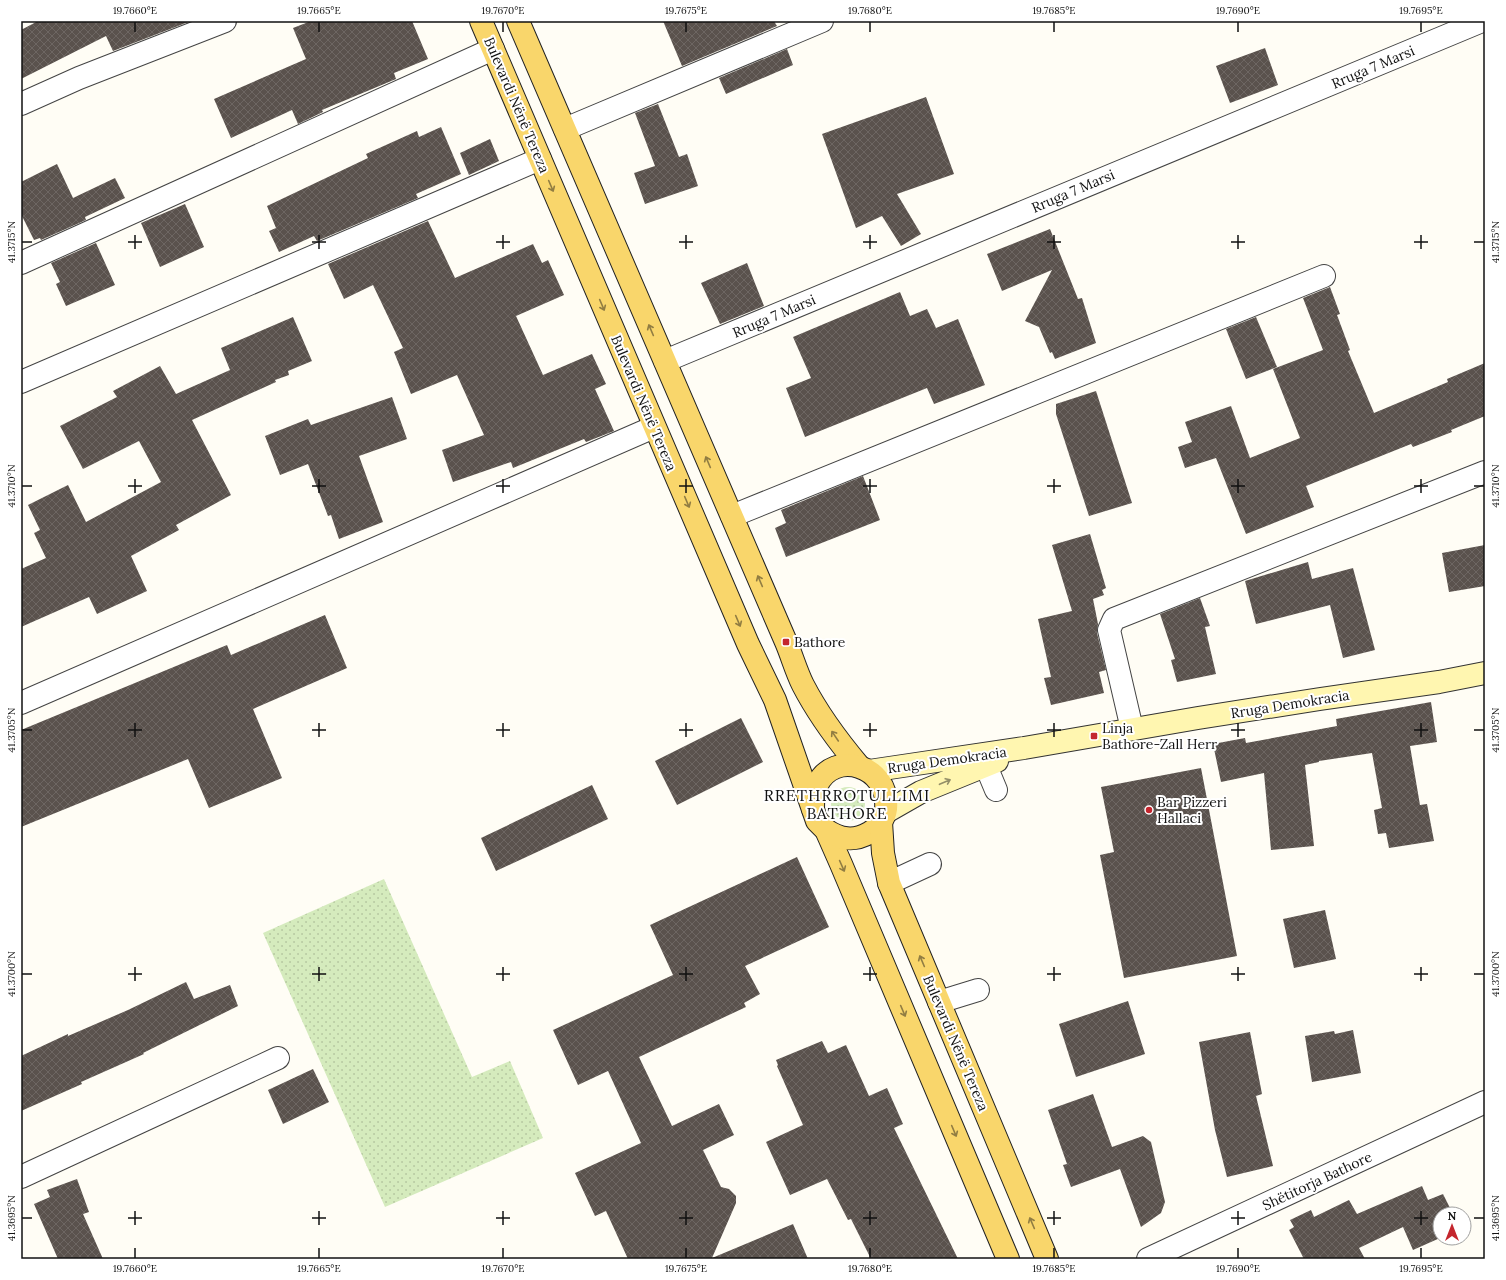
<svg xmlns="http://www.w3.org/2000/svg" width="1506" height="1280" viewBox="0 0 1506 1280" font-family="Lora,serif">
<defs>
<pattern id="grass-dots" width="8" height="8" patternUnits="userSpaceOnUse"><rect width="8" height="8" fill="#d5ebbd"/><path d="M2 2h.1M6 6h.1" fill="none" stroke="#b6c8a1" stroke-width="1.8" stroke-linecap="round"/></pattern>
<pattern id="building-cross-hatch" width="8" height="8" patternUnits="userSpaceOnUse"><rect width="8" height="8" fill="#5a524d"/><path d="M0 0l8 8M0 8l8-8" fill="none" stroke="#6d6662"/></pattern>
</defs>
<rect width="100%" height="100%" fill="#fffdf5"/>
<g fill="url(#grass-dots)">
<circle cx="848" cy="804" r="17"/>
<path d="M 384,879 L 472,1077 L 510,1061 L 543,1138 L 385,1207 L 263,933 Z"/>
</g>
<g fill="url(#building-cross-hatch)">
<path d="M 38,21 L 191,21 L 113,51 L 106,36 L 21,79 L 21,30 Z"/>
<path d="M 311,21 L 412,21 L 428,59 L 394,73 L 396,79 L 322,110 L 323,112 L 298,124 L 292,110 L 231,138 L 214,99 L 306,59 L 293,28 Z"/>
<path d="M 663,21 L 774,21 L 777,26 L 682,66 Z"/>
<path d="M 1265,48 L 1278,85 L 1230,103 L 1216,66 Z"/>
<path d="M 787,49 L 793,65 L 726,94 L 719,78 Z"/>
<path d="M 926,97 L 954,174 L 897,194 L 921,234 L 901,246 L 882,216 L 856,228 L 822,134 Z"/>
<path d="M 658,104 L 679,157 L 687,154 L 698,186 L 645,204 L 634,173 L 655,166 L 635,113 Z"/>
<path d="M 441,127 L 461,174 L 416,194 L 418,198 L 317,241 L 314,236 L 279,252 L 269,231 L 276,228 L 267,206 L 368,158 L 366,154 L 417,131 L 419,137 Z"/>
<path d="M 490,139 L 499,161 L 469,175 L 460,153 Z"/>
<path d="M 57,164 L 73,198 L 115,178 L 125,198 L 85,217 L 86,220 L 41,240 L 40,238 L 34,240 L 21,214 L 21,182 Z"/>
<path d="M 185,204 L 204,247 L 160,267 L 141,223 Z"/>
<path d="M 428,221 L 455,278 L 533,244 L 542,263 L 548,260 L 564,295 L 516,316 L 543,375 L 592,354 L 606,384 L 595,389 L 614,431 L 586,442 L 584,439 L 513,468 L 511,462 L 453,482 L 442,450 L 484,435 L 457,375 L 411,394 L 394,352 L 403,348 L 373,285 L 344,299 L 328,264 Z"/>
<path d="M 1050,229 L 1078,299 L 1082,298 L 1096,343 L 1055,359 L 1052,352 L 1050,353 L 1039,327 L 1025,321 L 1052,270 L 1002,291 L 987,254 Z"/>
<path d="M 96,243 L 115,285 L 66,306 L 56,284 L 60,282 L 51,263 Z"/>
<path d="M 747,263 L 764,306 L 720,324 L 701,283 Z"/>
<path d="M 1330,287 L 1340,314 L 1337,315 L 1350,350 L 1348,351 L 1374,413 L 1448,382 L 1447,379 L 1485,363 L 1485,416 L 1451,430 L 1452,432 L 1413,447 L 1411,444 L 1306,486 L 1314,507 L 1246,534 L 1216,458 L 1185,468 L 1178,447 L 1192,442 L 1185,422 L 1231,406 L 1250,458 L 1300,438 L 1273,369 L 1323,350 L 1303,298 Z"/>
<path d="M 900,292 L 910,316 L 927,309 L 936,328 L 958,319 L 985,385 L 934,404 L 927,388 L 805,437 L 786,388 L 811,378 L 793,337 Z"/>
<path d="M 293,317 L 312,361 L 288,371 L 289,375 L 275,380 L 276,382 L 192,420 L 231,495 L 176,525 L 179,530 L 131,556 L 147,591 L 97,614 L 89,597 L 21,627 L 21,569 L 46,558 L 34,533 L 40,530 L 28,505 L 68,485 L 86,522 L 161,482 L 139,441 L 83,469 L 60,426 L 117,397 L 113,391 L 160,366 L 176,394 L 230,370 L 221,348 Z"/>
<path d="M 1256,317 L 1277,367 L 1246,379 L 1226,329 Z"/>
<path d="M 1096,391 L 1132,503 L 1089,516 L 1056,414 L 1056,404 Z"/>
<path d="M 392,397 L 407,439 L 359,456 L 383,522 L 339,539 L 331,515 L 328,516 L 308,464 L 280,475 L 265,436 L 308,419 L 311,425 Z"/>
<path d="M 863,476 L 880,520 L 786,557 L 775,528 L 786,523 L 781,510 Z"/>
<path d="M 1090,534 L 1106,588 L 1102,590 L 1104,595 L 1093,599 L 1098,624 L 1097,633 L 1106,670 L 1099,672 L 1104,693 L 1051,705 L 1044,678 L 1051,677 L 1038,619 L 1072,611 L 1052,545 Z"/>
<path d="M 1485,545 L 1485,586 L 1449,592 L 1442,553 Z"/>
<path d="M 1308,562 L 1312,579 L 1353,568 L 1375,650 L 1343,658 L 1330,605 L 1256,624 L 1245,581 Z"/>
<path d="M 1200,598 L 1210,626 L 1205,627 L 1216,674 L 1177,682 L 1171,660 L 1175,659 L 1160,614 Z"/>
<path d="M 325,615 L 347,668 L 253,709 L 282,778 L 209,808 L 188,759 L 21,827 L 21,730 L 227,645 L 231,655 Z"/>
<path d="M 1431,702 L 1437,742 L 1410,746 L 1420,805 L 1427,804 L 1434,841 L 1389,848 L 1386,833 L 1378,834 L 1374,810 L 1382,808 L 1372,753 L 1319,761 L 1319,762 L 1305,765 L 1314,846 L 1271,850 L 1264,773 L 1221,782 L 1213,744 L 1245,738 L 1246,743 L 1337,726 L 1336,719 Z"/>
<path d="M 741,718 L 763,762 L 677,805 L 655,761 Z"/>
<path d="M 1201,768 L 1237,956 L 1124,978 L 1100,855 L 1114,852 L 1101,787 Z"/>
<path d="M 592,785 L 608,819 L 496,871 L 481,838 Z"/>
<path d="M 797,857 L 829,927 L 745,966 L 760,994 L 744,1003 L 746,1007 L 639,1057 L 672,1126 L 719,1104 L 734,1135 L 703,1150 L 721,1187 L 729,1189 L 736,1196 L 736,1203 L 712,1258 L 793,1224 L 808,1259 L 628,1259 L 606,1211 L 595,1216 L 575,1173 L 641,1143 L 608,1071 L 578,1085 L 553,1030 L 673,975 L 650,925 Z"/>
<path d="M 1325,910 L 1336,959 L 1294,968 L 1283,919 Z"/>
<path d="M 186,982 L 194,999 L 230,985 L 238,1006 L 143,1053 L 144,1054 L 81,1082 L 82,1084 L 21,1111 L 21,1056 L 68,1034 L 68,1036 L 128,1010 Z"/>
<path d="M 1128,1001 L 1145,1054 L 1076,1077 L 1059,1024 Z"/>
<path d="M 1353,1030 L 1361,1073 L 1312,1082 L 1305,1036 L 1334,1031 L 1335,1034 Z"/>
<path d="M 1250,1032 L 1262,1094 L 1256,1096 L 1273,1166 L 1227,1177 L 1215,1130 L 1199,1042 Z"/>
<path d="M 822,1041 L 828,1053 L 846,1045 L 869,1096 L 887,1088 L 903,1124 L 894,1128 L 958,1259 L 871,1259 L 851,1219 L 848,1220 L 827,1179 L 790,1195 L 766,1142 L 803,1125 L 777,1066 L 778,1065 L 776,1060 Z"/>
<path d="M 313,1069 L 329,1102 L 283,1124 L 268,1090 Z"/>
<path d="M 1093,1094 L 1112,1147 L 1143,1136 L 1151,1142 L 1165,1202 L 1161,1213 L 1141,1227 L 1120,1169 L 1071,1187 L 1063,1165 L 1067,1164 L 1048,1110 Z"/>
<path d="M 77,1179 L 89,1212 L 83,1214 L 103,1259 L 58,1259 L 34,1204 L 50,1197 L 47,1190 Z"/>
<path d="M 1422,1186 L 1428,1200 L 1443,1194 L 1453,1214 L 1440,1214 L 1440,1238 L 1413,1250 L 1403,1227 L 1359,1248 L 1365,1259 L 1304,1259 L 1289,1230 L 1294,1227 L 1290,1220 L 1311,1210 L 1314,1217 L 1349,1200 L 1357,1214 Z"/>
</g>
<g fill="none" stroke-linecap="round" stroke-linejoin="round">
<defs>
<path id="pedestrian" d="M 1148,1259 L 1485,1102"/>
<g id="minor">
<path d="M 21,104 L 79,78 L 225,21"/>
<path d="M 565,129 L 822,21"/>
<path d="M 21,263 L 493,49"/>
<path d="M 665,361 L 1482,21"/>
<path d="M 21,382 L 540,159"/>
<path d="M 732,516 L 1324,276"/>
<path d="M 21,703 L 654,427"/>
<path d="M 1132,729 L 1109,630 L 1114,619 L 1485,472"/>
<path d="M 986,766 L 996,790"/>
<path d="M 889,883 L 930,864"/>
<path d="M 939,1002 L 978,990"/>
<path d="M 21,1177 L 278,1058"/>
</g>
<g id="secondary">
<path d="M 869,771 L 1024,748 L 1198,718 L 1320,699 L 1439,682 L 1485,673"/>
<path d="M 886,812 L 921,792 L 997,761"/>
</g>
<g id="primary">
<path d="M 481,21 L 748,644 L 775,700 L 817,821 L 826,830 L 841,864 L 1008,1259"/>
<path d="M 518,21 L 786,642 C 792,656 796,671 803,685 C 818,714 838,741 859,766"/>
<path d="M 813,809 C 813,800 813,792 817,785 C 834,749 890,765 886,809 C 885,818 877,829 869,833 C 853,842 840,839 826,830"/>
<path d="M 881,822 L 883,853 L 889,883 L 1047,1259"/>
</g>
</defs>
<use href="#pedestrian" stroke="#444" stroke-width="24"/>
<use href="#minor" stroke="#444" stroke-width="24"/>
<use href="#secondary" stroke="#333" stroke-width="24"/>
<use href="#primary" stroke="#222" stroke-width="24"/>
<use href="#pedestrian" stroke="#fff" stroke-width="22"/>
<use href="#minor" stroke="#fff" stroke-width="22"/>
<use href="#secondary" stroke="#fff6b0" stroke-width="22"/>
<use href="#primary" stroke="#f9d66b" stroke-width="22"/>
</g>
<defs><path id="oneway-shaft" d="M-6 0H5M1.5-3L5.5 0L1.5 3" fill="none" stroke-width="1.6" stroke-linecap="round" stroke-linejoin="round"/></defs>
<g stroke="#917d42">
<use href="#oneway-shaft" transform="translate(551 186) rotate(67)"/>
<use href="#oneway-shaft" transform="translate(602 305) rotate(67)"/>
<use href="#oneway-shaft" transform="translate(651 330) rotate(-113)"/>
<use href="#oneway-shaft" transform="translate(708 462) rotate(-113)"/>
<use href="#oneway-shaft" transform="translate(687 502) rotate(67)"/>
<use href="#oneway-shaft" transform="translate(760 581) rotate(-113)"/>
<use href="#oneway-shaft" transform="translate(738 621) rotate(67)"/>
<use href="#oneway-shaft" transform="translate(835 736) rotate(-124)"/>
<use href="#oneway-shaft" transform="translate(842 866) rotate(66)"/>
<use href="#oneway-shaft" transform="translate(922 961) rotate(-113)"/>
<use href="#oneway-shaft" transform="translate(903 1011) rotate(67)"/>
<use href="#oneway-shaft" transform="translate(954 1131) rotate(67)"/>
<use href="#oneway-shaft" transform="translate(1032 1223) rotate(-113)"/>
</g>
<use stroke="#948f68" href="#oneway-shaft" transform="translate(945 782) rotate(-23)"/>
<path fill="none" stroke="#111" stroke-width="1.5" d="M 135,22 L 135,32M 319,22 L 319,32M 503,22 L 503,32M 686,22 L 686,32M 870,22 L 870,32M 1054,22 L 1054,32M 1238,22 L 1238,32M 1421,22 L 1421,32M 135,235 L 135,249M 319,235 L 319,249M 503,235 L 503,249M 686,235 L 686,249M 870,235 L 870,249M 1054,235 L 1054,249M 1238,235 L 1238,249M 1421,235 L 1421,249M 22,242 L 32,242M 128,242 L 142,242M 312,242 L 326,242M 496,242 L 510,242M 679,242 L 693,242M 863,242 L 877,242M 1047,242 L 1061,242M 1231,242 L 1245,242M 1414,242 L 1428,242M 1474,242 L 1484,242M 135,479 L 135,493M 319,479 L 319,493M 503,479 L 503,493M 686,479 L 686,493M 870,479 L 870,493M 1054,479 L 1054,493M 1238,479 L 1238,493M 1421,479 L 1421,493M 22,486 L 32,486M 128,486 L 142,486M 312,486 L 326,486M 496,486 L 510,486M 679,486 L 693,486M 863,486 L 877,486M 1047,486 L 1061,486M 1231,486 L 1245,486M 1414,486 L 1428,486M 1474,486 L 1484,486M 135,723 L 135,737M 319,723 L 319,737M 503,723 L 503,737M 686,723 L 686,737M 870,723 L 870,737M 1054,723 L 1054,737M 1238,723 L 1238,737M 1421,723 L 1421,737M 22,730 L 32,730M 128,730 L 142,730M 312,730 L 326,730M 496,730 L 510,730M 679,730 L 693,730M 863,730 L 877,730M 1047,730 L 1061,730M 1231,730 L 1245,730M 1414,730 L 1428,730M 1474,730 L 1484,730M 135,967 L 135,981M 319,967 L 319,981M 503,967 L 503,981M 686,967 L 686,981M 870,967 L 870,981M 1054,967 L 1054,981M 1238,967 L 1238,981M 1421,967 L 1421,981M 22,974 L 32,974M 128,974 L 142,974M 312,974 L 326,974M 496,974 L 510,974M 679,974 L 693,974M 863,974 L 877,974M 1047,974 L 1061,974M 1231,974 L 1245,974M 1414,974 L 1428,974M 1474,974 L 1484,974M 135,1211 L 135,1225M 319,1211 L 319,1225M 503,1211 L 503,1225M 686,1211 L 686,1225M 870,1211 L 870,1225M 1054,1211 L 1054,1225M 1238,1211 L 1238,1225M 1421,1211 L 1421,1225M 22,1218 L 32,1218M 128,1218 L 142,1218M 312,1218 L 326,1218M 496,1218 L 510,1218M 679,1218 L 693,1218M 863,1218 L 877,1218M 1047,1218 L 1061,1218M 1231,1218 L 1245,1218M 1414,1218 L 1428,1218M 1474,1218 L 1484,1218M 135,1248 L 135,1258M 319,1248 L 319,1258M 503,1248 L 503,1258M 686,1248 L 686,1258M 870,1248 L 870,1258M 1054,1248 L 1054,1258M 1238,1248 L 1238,1258M 1421,1248 L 1421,1258"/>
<g fill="#c4262e" stroke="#fff" stroke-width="1.5">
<rect x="782" y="638" width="8" height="8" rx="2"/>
<rect x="1090" y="732" width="8" height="8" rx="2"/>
<circle cx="1149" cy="810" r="4"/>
</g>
<g text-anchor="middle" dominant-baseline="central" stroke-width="4" stroke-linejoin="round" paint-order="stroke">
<g font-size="14" fill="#111" stroke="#fff">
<text transform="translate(1373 67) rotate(-23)">Rruga 7 Marsi</text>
<text transform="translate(517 105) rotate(67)">Bulevardi Nënë Tereza</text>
<text transform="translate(1073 191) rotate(-23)">Rruga 7 Marsi</text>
<text transform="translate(774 316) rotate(-23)">Rruga 7 Marsi</text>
<text transform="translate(644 403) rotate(67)">Bulevardi Nënë Tereza</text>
<text transform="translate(1290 704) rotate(-9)">Rruga Demokracia</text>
<text transform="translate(947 760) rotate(-8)">Rruga Demokracia</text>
<text transform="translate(956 1043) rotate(67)">Bulevardi Nënë Tereza</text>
<text transform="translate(1317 1181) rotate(-25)">Shëtitorja Bathore</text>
</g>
<g font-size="14" fill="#111" stroke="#fff" text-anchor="start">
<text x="794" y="642">Bathore</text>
<text x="1102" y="728">Linja<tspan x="1102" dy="16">Bathore-Zall Herr</tspan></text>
<text x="1157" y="802">Bar Pizzeri<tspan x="1157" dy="16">Hallaci</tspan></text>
</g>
<g font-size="16" letter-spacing="1" fill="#111" stroke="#fff">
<text x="847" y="795">RRETHRROTULLIMI<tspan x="847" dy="18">BATHORE</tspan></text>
</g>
</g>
<rect width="1506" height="1280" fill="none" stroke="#ffffff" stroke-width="44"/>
<g transform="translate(1452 1226)"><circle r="19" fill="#ffffff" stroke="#a0a0a0"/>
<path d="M0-3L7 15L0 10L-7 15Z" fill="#c4262e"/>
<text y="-6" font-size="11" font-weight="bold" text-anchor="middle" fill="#111111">N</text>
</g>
<rect x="22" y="22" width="1462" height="1236" fill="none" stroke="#111" stroke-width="1.5"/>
<g font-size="10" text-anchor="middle" fill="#111">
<text x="135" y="14">19.7660°E</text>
<text x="319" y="14">19.7665°E</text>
<text x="503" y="14">19.7670°E</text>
<text x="686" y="14">19.7675°E</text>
<text x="870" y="14">19.7680°E</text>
<text x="1054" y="14">19.7685°E</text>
<text x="1238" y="14">19.7690°E</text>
<text x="1421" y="14">19.7695°E</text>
<text transform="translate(11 242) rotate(-90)" y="4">41.3715°N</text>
<text transform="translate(1495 242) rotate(-90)" y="4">41.3715°N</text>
<text transform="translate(11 486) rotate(-90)" y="4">41.3710°N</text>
<text transform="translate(1495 486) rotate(-90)" y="4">41.3710°N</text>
<text transform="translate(11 730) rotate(-90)" y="4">41.3705°N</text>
<text transform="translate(1495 730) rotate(-90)" y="4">41.3705°N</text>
<text transform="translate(11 974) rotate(-90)" y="4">41.3700°N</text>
<text transform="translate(1495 974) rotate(-90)" y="4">41.3700°N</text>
<text transform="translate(11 1218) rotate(-90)" y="4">41.3695°N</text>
<text transform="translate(1495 1218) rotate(-90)" y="4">41.3695°N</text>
<text x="135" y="1272">19.7660°E</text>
<text x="319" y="1272">19.7665°E</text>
<text x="503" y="1272">19.7670°E</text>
<text x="686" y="1272">19.7675°E</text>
<text x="870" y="1272">19.7680°E</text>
<text x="1054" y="1272">19.7685°E</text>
<text x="1238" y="1272">19.7690°E</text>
<text x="1421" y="1272">19.7695°E</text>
</g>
</svg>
